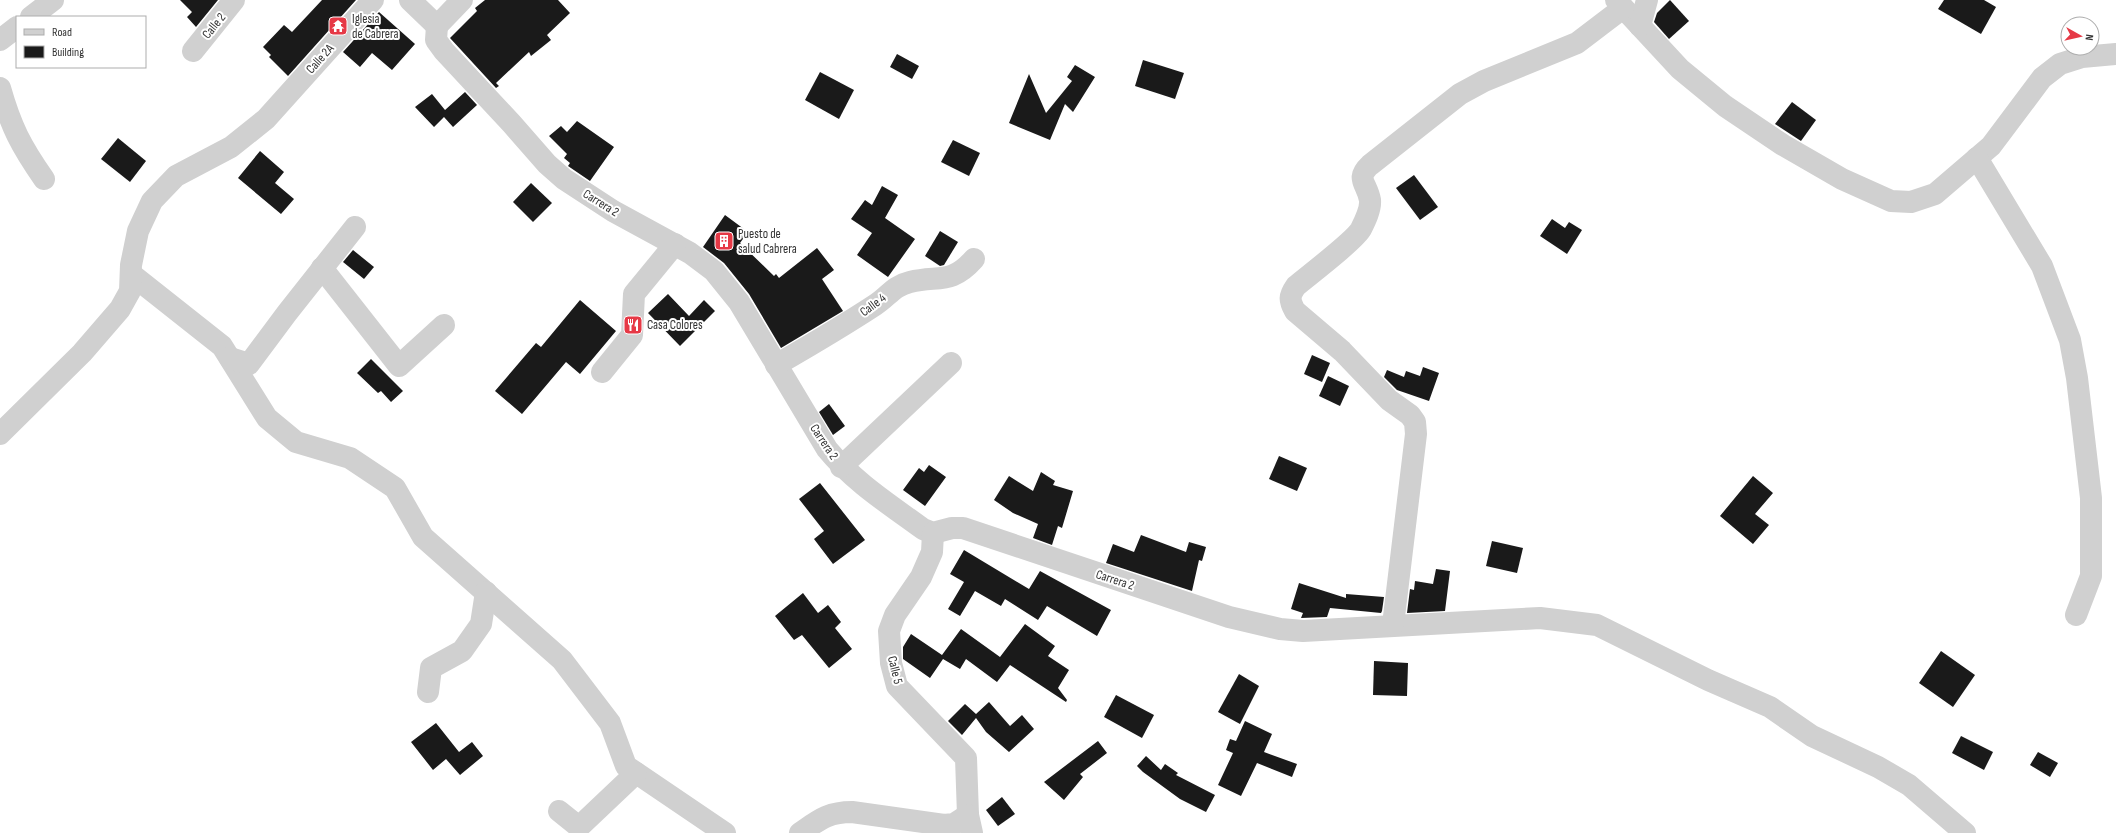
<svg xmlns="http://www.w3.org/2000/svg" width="2116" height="833" viewBox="0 0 2116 833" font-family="'Sofia Sans Condensed',sans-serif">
<rect width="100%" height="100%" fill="#fff"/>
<g fill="#1a1a1a">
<path d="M 180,0 L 218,0 L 196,27 L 187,17 L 192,12 Z"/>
<path d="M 322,0 L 356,0 L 288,76 L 269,57 L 271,55 L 263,47 L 284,25 L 292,32 Z"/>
<path d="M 485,0 L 558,0 L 570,13 L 547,35 L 551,40 L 531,56 L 529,52 L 496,83 L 499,86 L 496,88 L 450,38 L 477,11 L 475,8 Z"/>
<path d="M 1670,0 L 1689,21 L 1669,39 L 1654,22 L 1657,13 Z"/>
<path d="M 1944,0 L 1984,0 L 1996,7 L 1981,34 L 1938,9 Z"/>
<path d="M 379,12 L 415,44 L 392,70 L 372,53 L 360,67 L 343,52 Z"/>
<path d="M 897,54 L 919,66 L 912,79 L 890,67 Z"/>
<path d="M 1143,60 L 1184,73 L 1175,99 L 1135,86 Z"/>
<path d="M 1075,65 L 1095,77 L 1073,112 L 1065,104 L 1050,140 L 1009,123 L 1029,74 L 1046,113 L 1072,81 L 1067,77 Z"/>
<path d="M 820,72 L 854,90 L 839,119 L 805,100 Z"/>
<path d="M 465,92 L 477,105 L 453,127 L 444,117 L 434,127 L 415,107 L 432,94 L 445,110 Z"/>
<path d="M 1792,102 L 1816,120 L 1801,141 L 1775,124 Z"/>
<path d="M 577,121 L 614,147 L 590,181 L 568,166 L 570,163 L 564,158 L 567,154 L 549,136 L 561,126 L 567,132 Z"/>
<path d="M 118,138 L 146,161 L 130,182 L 101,159 Z"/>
<path d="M 953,140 L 980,153 L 969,176 L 941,162 Z"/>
<path d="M 260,151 L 284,172 L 275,183 L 294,199 L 281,214 L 238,178 Z"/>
<path d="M 1414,175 L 1438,207 L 1420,220 L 1396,188 Z"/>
<path d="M 531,183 L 552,203 L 533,222 L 513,202 Z"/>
<path d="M 882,186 L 898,195 L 885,218 L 915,239 L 888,277 L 857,255 L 872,233 L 851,219 L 865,200 L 872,205 Z"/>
<path d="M 725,215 L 748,232 L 740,243 L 774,276 L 776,274 L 779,278 L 817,248 L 834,270 L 822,279 L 843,311 L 781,348 L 749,294 L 724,263 L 703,247 Z"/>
<path d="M 1552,219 L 1565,228 L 1569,222 L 1582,230 L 1567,254 L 1540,236 Z"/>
<path d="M 940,231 L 958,242 L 944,265 L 940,266 L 925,256 Z"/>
<path d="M 353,250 L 374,267 L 364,279 L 343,262 Z"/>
<path d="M 668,294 L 689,316 L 704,300 L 715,311 L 680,346 L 648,313 Z"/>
<path d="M 580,300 L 616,331 L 580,374 L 566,362 L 522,414 L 495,391 L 536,343 L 541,347 Z"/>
<path d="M 1312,355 L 1330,363 L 1322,382 L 1304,374 Z"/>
<path d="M 371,359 L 403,391 L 391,402 L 381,391 L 378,393 L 357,373 Z"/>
<path d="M 1423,367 L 1439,373 L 1429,401 L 1397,390 L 1384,377 L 1387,370 L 1404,377 L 1406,371 L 1420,376 Z"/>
<path d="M 1328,376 L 1349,386 L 1340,406 L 1319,396 Z"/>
<path d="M 829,404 L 845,426 L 833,435 L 819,412 Z"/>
<path d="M 1279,456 L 1307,468 L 1297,491 L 1269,479 Z"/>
<path d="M 929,465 L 946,477 L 925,506 L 903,490 L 919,468 L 924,472 Z"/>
<path d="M 1041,472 L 1055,481 L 1053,485 L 1073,491 L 1062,528 L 1058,526 L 1052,545 L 1033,538 L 1038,524 L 1013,513 L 994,500 L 1009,476 L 1033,491 Z"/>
<path d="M 1753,476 L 1773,493 L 1755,514 L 1769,525 L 1753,544 L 1720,516 Z"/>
<path d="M 820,483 L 865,540 L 833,564 L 814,539 L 824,531 L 799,499 Z"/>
<path d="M 1141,535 L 1186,552 L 1189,542 L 1206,547 L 1202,561 L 1199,560 L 1192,591 L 1106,563 L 1113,544 L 1134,552 Z"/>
<path d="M 1492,541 L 1523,548 L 1517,573 L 1486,566 Z"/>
<path d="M 964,550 L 1029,589 L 1040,571 L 1111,610 L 1097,636 L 1047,606 L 1038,620 L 1005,599 L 1001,606 L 975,591 L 960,616 L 948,609 L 964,582 L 950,574 Z"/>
<path d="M 1436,569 L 1450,571 L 1445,611 L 1407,613 L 1410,589 L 1414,590 L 1415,581 L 1433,584 Z"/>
<path d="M 1299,583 L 1346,598 L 1346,594 L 1384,597 L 1382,611 L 1381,613 L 1330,608 L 1327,617 L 1301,618 L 1303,613 L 1291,609 Z"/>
<path d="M 803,593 L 818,613 L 828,605 L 841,622 L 835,628 L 852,649 L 829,668 L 802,635 L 794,640 L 775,616 Z"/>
<path d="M 1025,624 L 1055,646 L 1048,656 L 1069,670 L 1058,688 L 1067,700 L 1066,702 L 1010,665 L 997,682 L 966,659 L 960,669 L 943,659 L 930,678 L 903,659 L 903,647 L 911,634 L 942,655 L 961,629 L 1000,657 Z"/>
<path d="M 1941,651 L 1975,675 L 1953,707 L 1919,683 Z"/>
<path d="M 1374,661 L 1408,663 L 1407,696 L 1373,695 Z"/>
<path d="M 1239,674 L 1259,686 L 1240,724 L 1218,712 Z"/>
<path d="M 1116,695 L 1154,715 L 1142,738 L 1104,717 Z"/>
<path d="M 989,702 L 1010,726 L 1022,715 L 1034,729 L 1009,752 L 986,732 L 976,718 L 962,735 L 948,721 L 965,704 L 976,714 Z"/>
<path d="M 1245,721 L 1272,734 L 1264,752 L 1297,764 L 1292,777 L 1257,763 L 1241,796 L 1218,785 L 1233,753 L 1226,750 L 1230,739 L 1236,741 Z"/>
<path d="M 436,723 L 459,752 L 472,742 L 483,756 L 460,775 L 446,759 L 433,770 L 411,742 Z"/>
<path d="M 1961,736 L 1993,752 L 1984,770 L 1952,753 Z"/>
<path d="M 1098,741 L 1107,753 L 1080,774 L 1083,777 L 1064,800 L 1044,782 Z"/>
<path d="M 2038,752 L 2058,763 L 2050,777 L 2030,765 Z"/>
<path d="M 1146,756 L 1161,770 L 1165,764 L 1178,773 L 1176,775 L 1215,795 L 1206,812 L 1180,799 L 1143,772 L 1137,766 Z"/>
<path d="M 1002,797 L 1015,814 L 998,826 L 986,810 Z"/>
</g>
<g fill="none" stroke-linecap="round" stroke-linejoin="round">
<g stroke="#d0d0d0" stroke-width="22">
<path d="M 410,0 L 437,26"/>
<path d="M 1616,0 L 1680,69 L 1725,106 L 1783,145 L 1842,179 L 1891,201 L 1911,202 L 1935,194 L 1991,146 L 2042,78 L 2060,64 L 2082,57 L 2116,54"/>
<path d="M 31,17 L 53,0"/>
<path d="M 437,26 L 436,40 L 444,51 L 512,124 L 547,164 L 564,179 L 613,211 L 690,253 L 714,271 L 739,302 L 827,449 C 854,482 889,504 923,529 L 933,533 L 952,528 L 963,528 L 1229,617 L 1280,629 L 1303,631 L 1540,618 L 1597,625 L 1708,680 L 1770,707 L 1812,736 L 1878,767 L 1909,785 L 1965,833"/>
<path d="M 437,26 L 462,0"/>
<path d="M 1640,26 L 1647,0"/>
<path d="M 0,40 L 17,27"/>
<path d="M 193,51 L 234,0"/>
<path d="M 0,88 C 11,127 21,146 44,179"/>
<path d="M 1977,158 L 2042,266 L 2070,340 L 2077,378 L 2091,498 L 2091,576 L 2076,615"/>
<path d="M 322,268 L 399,366 L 444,325"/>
<path d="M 131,274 L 222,346 L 267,418 L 296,442 L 350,458 L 395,488 L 423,537 L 562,660 L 610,723 L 626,766 L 725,833"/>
<path d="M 230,358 L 249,364 L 287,313 L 355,227"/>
<path d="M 776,365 C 809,346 843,326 875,305 C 889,296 893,286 910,282 C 939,275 951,285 974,259"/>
<path d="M 602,372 L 632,335 L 634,294 L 675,244"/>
<path d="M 0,434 L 82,353 L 120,309 L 130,291 L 131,265 L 138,231 L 152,201 L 176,176 L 231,147 L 266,119 L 373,0"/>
<path d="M 841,467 L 951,363"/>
<path d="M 933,533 L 932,552 L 921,577 L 895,615 L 889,631 L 891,663 L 897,686 L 966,758 L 968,815 L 972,833"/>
<path d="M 1393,625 L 1416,434 L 1415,422 L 1410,415 L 1389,400 L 1342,351 L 1295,311 C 1289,300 1289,296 1296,286 C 1308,276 1355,240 1361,229 C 1365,221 1371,209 1370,200 C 1367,183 1355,179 1370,165 L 1460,94 L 1484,81 L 1577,43 L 1623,8"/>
<path d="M 428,692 L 431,668 L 462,651 L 481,624 L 486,592"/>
<path d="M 559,811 L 579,827 L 636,773"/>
<path d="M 800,833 C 819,820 828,812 852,812 L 944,825 L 954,824 L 968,815"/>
</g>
</g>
<defs>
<symbol id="temple-square" viewBox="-11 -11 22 22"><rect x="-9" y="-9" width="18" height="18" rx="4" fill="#e63946" stroke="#fff"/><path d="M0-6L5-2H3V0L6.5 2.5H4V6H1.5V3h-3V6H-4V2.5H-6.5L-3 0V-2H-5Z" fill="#fff"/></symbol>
<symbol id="building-square" viewBox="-11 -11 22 22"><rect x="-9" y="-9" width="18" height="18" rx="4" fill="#e63946" stroke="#fff"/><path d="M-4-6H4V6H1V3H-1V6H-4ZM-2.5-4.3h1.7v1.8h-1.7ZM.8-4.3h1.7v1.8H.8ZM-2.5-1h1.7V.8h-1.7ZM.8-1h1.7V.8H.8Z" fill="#fff"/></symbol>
<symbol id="restaurant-square" viewBox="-11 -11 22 22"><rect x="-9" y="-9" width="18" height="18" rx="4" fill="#e63946" stroke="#fff"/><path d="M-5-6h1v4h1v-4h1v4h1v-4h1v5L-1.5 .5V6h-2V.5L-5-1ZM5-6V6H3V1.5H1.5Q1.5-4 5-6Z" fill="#fff"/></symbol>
</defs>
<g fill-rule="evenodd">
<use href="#temple-square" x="327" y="15" width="22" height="22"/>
<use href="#building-square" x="713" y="230" width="22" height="22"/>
<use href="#restaurant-square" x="622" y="314" width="22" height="22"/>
</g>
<g text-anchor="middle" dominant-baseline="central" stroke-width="4" stroke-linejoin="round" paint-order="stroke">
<g font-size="13" fill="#333" stroke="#fff" text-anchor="start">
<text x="352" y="19">Iglesia<tspan x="352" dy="15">de Cabrera</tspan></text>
<text x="738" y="234">Puesto de<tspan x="738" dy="15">salud Cabrera</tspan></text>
<text x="647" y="325">Casa Colores</text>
</g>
<g font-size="13" fill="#333" stroke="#fff">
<text transform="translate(214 26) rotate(-51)">Calle 2</text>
<text transform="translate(320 59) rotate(-48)">Calle 2A</text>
<text transform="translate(601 203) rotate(32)">Carrera 2</text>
<text transform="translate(873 305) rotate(-37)">Calle 4</text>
<text transform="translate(824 442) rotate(56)">Carrera 2</text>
<text transform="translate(1115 580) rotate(18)">Carrera 2</text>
<text transform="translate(895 670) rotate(76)">Calle 5</text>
</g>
</g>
<rect x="16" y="16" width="130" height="52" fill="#ffffff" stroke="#adadad"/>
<rect x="24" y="29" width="20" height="6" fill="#d0d0d0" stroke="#adadad"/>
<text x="52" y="36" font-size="12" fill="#333333">Road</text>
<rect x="24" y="46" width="20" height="12" fill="#1a1a1a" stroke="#adadad"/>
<text x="52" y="56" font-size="12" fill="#333333">Building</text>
<g transform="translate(2080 36) rotate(98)"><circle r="19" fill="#ffffff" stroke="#adadad"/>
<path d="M0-3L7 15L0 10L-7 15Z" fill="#e63946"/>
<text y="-6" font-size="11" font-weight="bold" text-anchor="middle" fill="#333333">N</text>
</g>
</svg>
